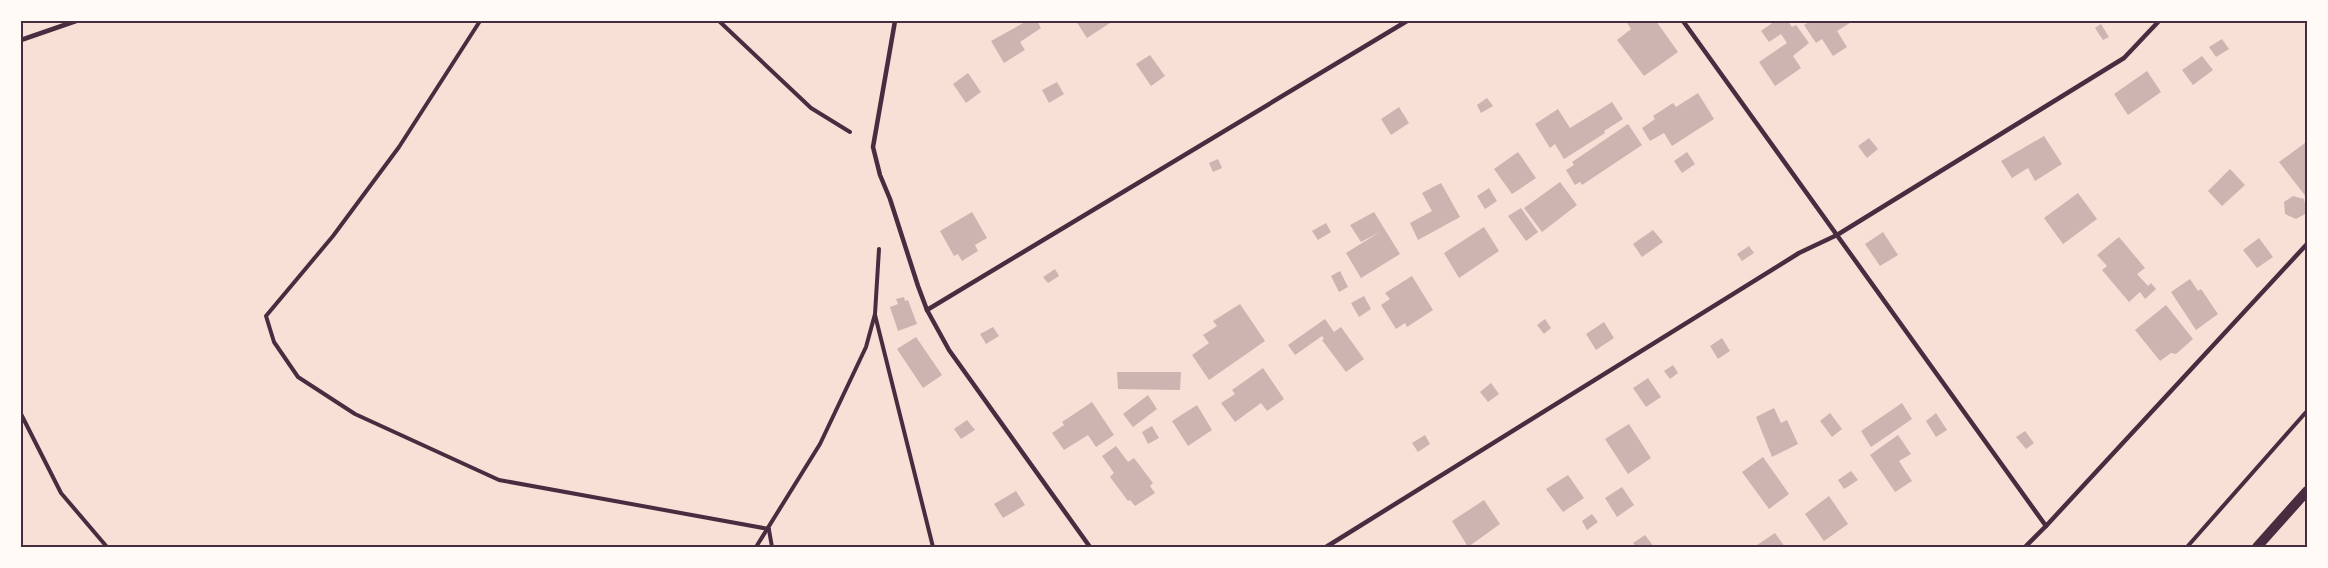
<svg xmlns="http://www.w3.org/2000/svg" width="2328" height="568" viewBox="0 0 2328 568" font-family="'Source Serif 4',serif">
<rect width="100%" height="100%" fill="#f7e1d7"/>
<g fill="#ccb4b1">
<path d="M 1027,21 L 1037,21 L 1041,28 L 1020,42 L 1025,50 L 1004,63 L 991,41 Z"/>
<path d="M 1076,21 L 1113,21 L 1087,38 Z"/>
<path d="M 1626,21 L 1656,21 L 1678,52 L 1644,76 L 1617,40 L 1631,29 Z"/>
<path d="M 1775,21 L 1788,21 L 1792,27 L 1796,25 L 1809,43 L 1793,56 L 1801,68 L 1775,86 L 1759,62 L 1787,43 L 1781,34 L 1769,42 L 1761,31 Z"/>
<path d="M 1811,21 L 1853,21 L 1837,31 L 1847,47 L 1833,56 L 1822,39 L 1816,43 L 1804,25 Z"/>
<path d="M 2101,24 L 2109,37 L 2103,40 L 2095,28 Z"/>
<path d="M 2222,39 L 2229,49 L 2216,57 L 2209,47 Z"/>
<path d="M 1150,55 L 1165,76 L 1151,86 L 1136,64 Z"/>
<path d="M 2202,56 L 2213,70 L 2193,85 L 2182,70 Z"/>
<path d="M 2147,71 L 2161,92 L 2128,115 L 2114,94 Z"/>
<path d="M 968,73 L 981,92 L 966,103 L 953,84 Z"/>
<path d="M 1057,82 L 1064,94 L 1049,103 L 1042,90 Z"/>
<path d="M 1698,93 L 1714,119 L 1672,146 L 1664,133 L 1650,141 L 1642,128 L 1655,119 L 1653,116 L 1673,103 L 1676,107 Z"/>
<path d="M 1487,98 L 1493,106 L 1481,113 L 1477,105 Z"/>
<path d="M 1612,102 L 1623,119 L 1604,131 L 1605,133 L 1564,159 L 1555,144 L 1550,148 L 1535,124 L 1558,109 L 1570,128 Z"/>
<path d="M 1399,107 L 1409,123 L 1391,135 L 1381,119 Z"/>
<path d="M 1628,124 L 1642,145 L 1582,185 L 1580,182 L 1575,185 L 1566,170 L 1574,165 L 1572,162 Z"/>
<path d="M 2044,136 L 2062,164 L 2035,181 L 2028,168 L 2012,178 L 2001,161 Z"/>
<path d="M 1869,138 L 1878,149 L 1867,158 L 1858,146 Z"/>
<path d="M 2305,143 L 2307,146 L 2307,198 L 2279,162 Z"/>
<path d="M 1518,152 L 1536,178 L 1512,194 L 1494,169 Z"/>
<path d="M 1687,152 L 1695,164 L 1682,173 L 1674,161 Z"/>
<path d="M 1218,159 L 1222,168 L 1213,172 L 1209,163 Z"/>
<path d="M 2230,169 L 2245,185 L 2222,206 L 2208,191 Z"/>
<path d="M 1560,182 L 1577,205 L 1542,232 L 1524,208 Z"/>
<path d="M 1441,183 L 1460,217 L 1418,240 L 1410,223 L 1432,211 L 1422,193 Z"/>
<path d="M 1489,188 L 1497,201 L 1485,209 L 1477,196 Z"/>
<path d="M 2078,193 L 2097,219 L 2063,244 L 2044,218 Z"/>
<path d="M 2293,196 L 2304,199 L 2307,213 L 2296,219 L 2285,214 L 2284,202 Z"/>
<path d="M 1521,208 L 1538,232 L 1526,241 L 1508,216 Z"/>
<path d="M 972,212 L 987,238 L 975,245 L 978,251 L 962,261 L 958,254 L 954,256 L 940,231 Z"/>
<path d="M 1374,212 L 1400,254 L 1361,278 L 1346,253 L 1380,232 L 1361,242 L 1350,225 Z"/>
<path d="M 1326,223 L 1331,232 L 1318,240 L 1312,231 Z"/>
<path d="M 1484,227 L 1499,251 L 1459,278 L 1444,253 Z"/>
<path d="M 1653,230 L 1663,242 L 1642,257 L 1633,244 Z"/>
<path d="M 1883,232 L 1898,255 L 1880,266 L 1865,244 Z"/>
<path d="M 2119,237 L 2145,268 L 2137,274 L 2148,286 L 2151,283 L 2156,289 L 2145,299 L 2140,292 L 2129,302 L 2102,270 L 2107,266 L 2097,255 Z"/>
<path d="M 2259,238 L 2273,257 L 2257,268 L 2243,250 Z"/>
<path d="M 1749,246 L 1754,253 L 1742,261 L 1737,254 Z"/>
<path d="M 1055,269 L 1059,276 L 1048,283 L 1043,277 Z"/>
<path d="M 1340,271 L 1348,287 L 1339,292 L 1331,276 Z"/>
<path d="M 1412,276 L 1433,310 L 1407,327 L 1405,323 L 1396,329 L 1381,305 L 1390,299 L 1385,293 Z"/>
<path d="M 2190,279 L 2198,291 L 2201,289 L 2218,314 L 2196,330 L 2171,292 Z"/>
<path d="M 1364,296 L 1371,309 L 1359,317 L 1351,303 Z"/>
<path d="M 904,297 L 905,301 L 908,300 L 917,324 L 898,331 L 890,307 L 898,304 L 896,299 Z"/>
<path d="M 1240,304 L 1265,341 L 1209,380 L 1192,355 L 1209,343 L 1203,335 L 1217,326 L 1213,321 Z"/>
<path d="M 2166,305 L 2193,339 L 2176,354 L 2171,353 L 2160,361 L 2135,330 Z"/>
<path d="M 1325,319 L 1334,332 L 1341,327 L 1364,359 L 1346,372 L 1322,340 L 1324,339 L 1322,336 L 1295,355 L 1288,345 Z"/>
<path d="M 1545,319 L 1551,328 L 1544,334 L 1537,325 Z"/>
<path d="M 1604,322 L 1614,338 L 1596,350 L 1586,334 Z"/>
<path d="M 993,327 L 999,336 L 986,344 L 980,334 Z"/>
<path d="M 916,337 L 942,375 L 923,388 L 897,349 Z"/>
<path d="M 1722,338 L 1730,351 L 1718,359 L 1710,346 Z"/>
<path d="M 1673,365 L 1678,373 L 1670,379 L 1664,371 Z"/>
<path d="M 1263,368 L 1284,399 L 1267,411 L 1261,403 L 1235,422 L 1221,403 L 1235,394 L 1232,390 Z"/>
<path d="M 1117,372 L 1181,372 L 1180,390 L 1118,389 Z"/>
<path d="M 1648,378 L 1661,397 L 1646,407 L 1633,388 Z"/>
<path d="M 1491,383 L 1499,394 L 1488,402 L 1480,392 Z"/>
<path d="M 1148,395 L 1157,409 L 1133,427 L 1123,414 Z"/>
<path d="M 1092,402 L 1114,435 L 1096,447 L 1088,435 L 1064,450 L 1052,433 L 1064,425 L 1062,422 Z"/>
<path d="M 1902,403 L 1912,419 L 1871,447 L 1861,431 Z"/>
<path d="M 1197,405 L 1212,430 L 1188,446 L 1172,421 Z"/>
<path d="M 1774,408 L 1781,423 L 1787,420 L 1798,444 L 1772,457 L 1756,417 Z"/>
<path d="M 1830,413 L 1842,429 L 1832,437 L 1820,421 Z"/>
<path d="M 1936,413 L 1947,430 L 1936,437 L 1926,421 Z"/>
<path d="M 967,420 L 975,430 L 961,439 L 954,429 Z"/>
<path d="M 1629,424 L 1651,458 L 1628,474 L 1605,439 Z"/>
<path d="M 1152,426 L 1159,438 L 1148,444 L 1142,432 Z"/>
<path d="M 2025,431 L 2034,443 L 2026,449 L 2016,437 Z"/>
<path d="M 1425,435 L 1430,444 L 1418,452 L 1412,443 Z"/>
<path d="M 1898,435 L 1911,454 L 1899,461 L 1912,481 L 1895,492 L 1870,455 Z"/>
<path d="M 1116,446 L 1128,462 L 1134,458 L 1153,483 L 1150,486 L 1155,493 L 1135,506 L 1130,500 L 1128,501 L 1110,477 L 1114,473 L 1102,456 Z"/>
<path d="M 1763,457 L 1789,494 L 1769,509 L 1742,472 Z"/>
<path d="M 1851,471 L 1858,480 L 1844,489 L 1838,480 Z"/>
<path d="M 1568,475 L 1584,498 L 1563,512 L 1546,489 Z"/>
<path d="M 1622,487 L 1634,505 L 1617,517 L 1605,498 Z"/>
<path d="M 1016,491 L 1025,505 L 1003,518 L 994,504 Z"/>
<path d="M 1829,496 L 1848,524 L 1824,541 L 1805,514 Z"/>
<path d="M 1484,500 L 1500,524 L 1468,547 L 1452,521 Z"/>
<path d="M 1592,514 L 1598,522 L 1587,530 L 1582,521 Z"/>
<path d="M 1775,533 L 1785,547 L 1754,547 Z"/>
<path d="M 1645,535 L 1654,547 L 1636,547 L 1633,543 Z"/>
</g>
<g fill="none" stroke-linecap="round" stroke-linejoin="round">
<g stroke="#4a2c40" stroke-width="4">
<path d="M 480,21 L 399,147 L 333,236 L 266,316 L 274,342 L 298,377 L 355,414 L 499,480 L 769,529"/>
<path d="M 719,21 L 811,108 L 850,132"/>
<path d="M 875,315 L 933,547"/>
<path d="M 21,414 L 61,493 L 107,547"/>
<path d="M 769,530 L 772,547"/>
<path d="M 756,547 L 820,444 L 866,347 L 875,314 L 879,249"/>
<path d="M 2187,547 L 2307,411"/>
</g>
<g stroke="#4a2c40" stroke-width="4.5">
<path d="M 895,21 L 873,147 L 880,175 L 890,199 L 918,286 L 927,310 L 949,350 L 1090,547"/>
<path d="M 1683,21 L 2046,526"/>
<path d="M 21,40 L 76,21"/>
<path d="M 927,310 L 1407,21"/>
<path d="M 1326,547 L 1799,253 L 1837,235 L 2124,58 L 2159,21"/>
<path d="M 2025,547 L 2046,526 L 2307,244"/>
</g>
<path stroke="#4a2c40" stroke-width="10" d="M 2257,547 L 2307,491"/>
</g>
<rect width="2328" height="568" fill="none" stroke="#fffaf5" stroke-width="45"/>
<rect x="22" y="22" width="2284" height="524" fill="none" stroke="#4a2c40" stroke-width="2"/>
</svg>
